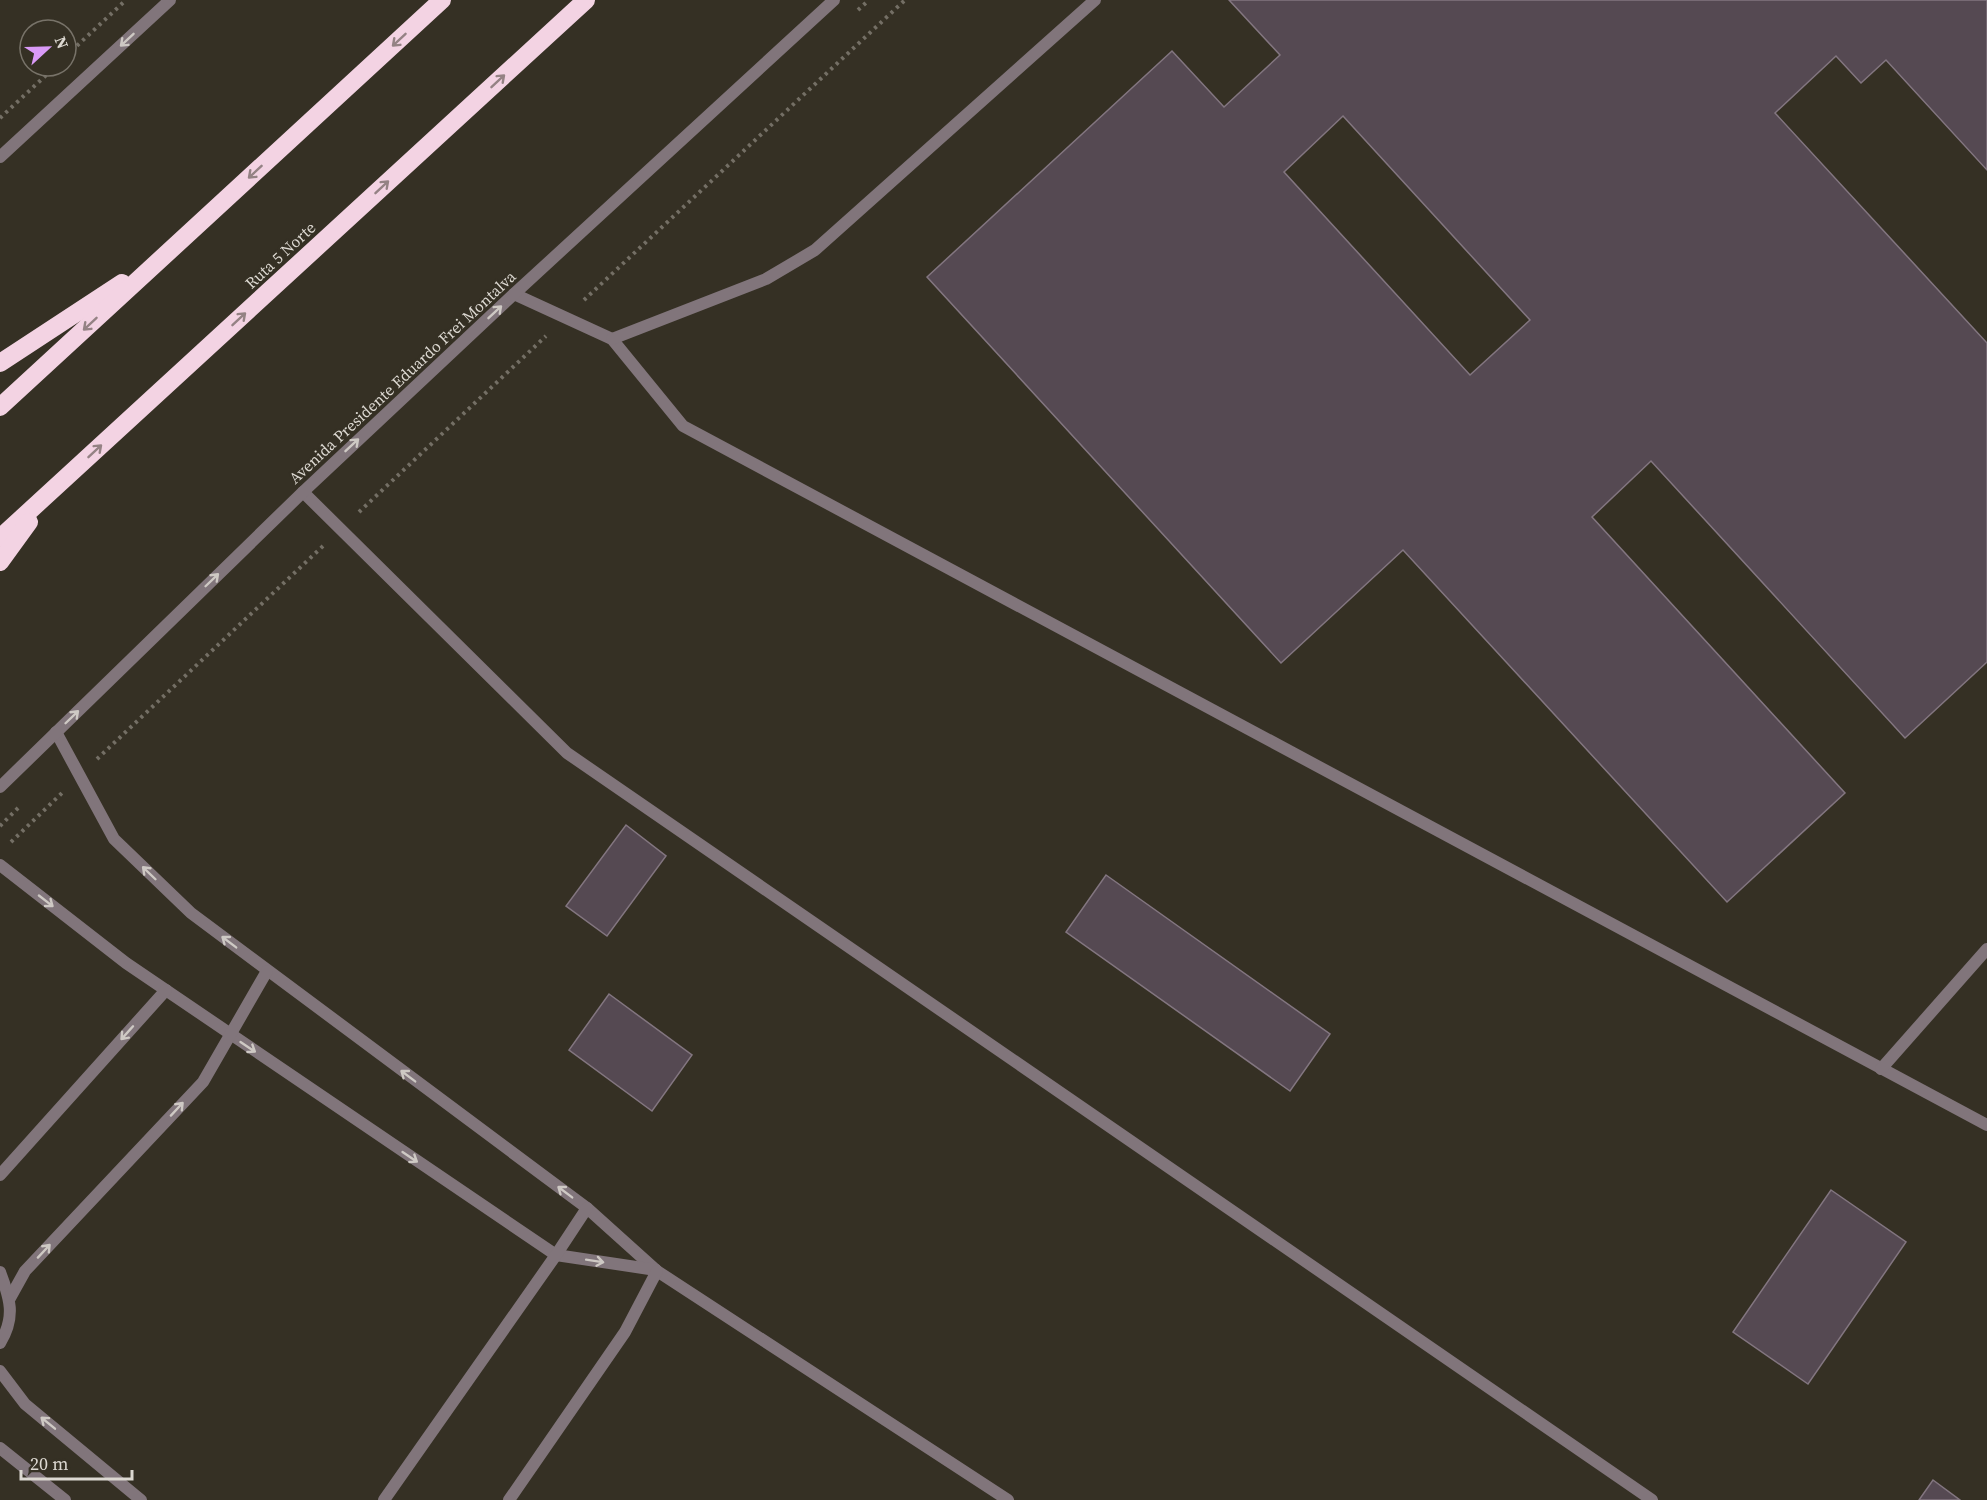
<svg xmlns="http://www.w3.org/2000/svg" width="1987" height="1500" viewBox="0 0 1987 1500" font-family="'Source Serif 4',serif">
<rect width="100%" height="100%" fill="#353024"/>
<g fill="#554952" stroke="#837680" stroke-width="1.5" fill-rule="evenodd">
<path d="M 1229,0 L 1987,0 L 1987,170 L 1886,60 L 1861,83 L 1836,56 L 1775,113 L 1987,343 L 1987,662 L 1905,738 L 1651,461 L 1592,517 L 1845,793 L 1727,902 L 1403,550 L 1281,663 L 927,277 L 1172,51 L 1224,107 L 1280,55 ZM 1343,116 L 1530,320 L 1470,375 L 1284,172 Z"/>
<path d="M 626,825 L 666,856 L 607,936 L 566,906 Z"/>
<path d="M 1106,875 L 1330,1034 L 1290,1091 L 1066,932 Z"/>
<path d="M 609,994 L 692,1055 L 652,1111 L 569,1050 Z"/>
<path d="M 1831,1190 L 1906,1242 L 1808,1384 L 1733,1332 Z"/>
<path d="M 1933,1480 L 1960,1500 L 1919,1500 Z"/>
</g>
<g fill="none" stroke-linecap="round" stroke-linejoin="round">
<g stroke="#746f65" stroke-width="4" stroke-dasharray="3 4.5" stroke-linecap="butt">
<path d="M 858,10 L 869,0"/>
<path d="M 66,56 L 126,0"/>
<path d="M 0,118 L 56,66"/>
<path d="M 584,300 L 905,0"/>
<path d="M 359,512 L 546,336"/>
<path d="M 97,759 L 323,546"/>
<path d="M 0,826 L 20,806"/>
<path d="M 11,842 L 62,793"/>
</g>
<g stroke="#81757b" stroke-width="12">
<path d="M 514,294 L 612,339 L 683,426 L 1987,1125"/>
<path d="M 612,339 L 766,279 L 815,250 L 1095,0"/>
<path d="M 303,492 L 567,753 L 1652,1500"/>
<path d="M 56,732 L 114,839 L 191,913 L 587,1208 L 657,1271 L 1008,1500"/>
<path d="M 0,865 L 126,963 L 556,1255 L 656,1270"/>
<path d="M 1881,1069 L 1987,949"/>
<path d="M 0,1175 L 166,990"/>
<path d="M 0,1272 C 10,1298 16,1317 0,1343"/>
<path d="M 10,1298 L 25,1271 L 203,1082 L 267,971"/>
<path d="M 0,1371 L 25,1404 L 141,1500"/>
<path d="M 0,1448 L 65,1500"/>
<path d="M 384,1500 L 556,1255 L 587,1208"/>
<path d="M 509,1500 L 625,1332 L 657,1271"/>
</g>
<g stroke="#81757b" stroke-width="12">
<path d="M 0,157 L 170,0"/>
<path d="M 0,787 L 303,492 L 514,294 L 834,0"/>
</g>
<g stroke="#f3d3e3" stroke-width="18">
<path d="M 0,363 L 122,283"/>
<path d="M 0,407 L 442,0"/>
<path d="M 0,538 L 586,0"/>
<path d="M 0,562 L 29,522"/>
</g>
</g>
<defs><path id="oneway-shaft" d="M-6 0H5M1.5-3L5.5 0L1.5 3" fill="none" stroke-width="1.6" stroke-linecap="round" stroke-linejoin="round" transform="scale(1.5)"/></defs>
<g stroke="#cec9c4">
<use href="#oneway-shaft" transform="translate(127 40) rotate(137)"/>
<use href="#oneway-shaft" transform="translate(495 312) rotate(-43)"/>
<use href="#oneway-shaft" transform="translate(352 445) rotate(-43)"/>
<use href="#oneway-shaft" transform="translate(212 580) rotate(-44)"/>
<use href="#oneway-shaft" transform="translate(72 717) rotate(-44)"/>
<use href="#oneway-shaft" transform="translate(149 873) rotate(-136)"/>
<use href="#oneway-shaft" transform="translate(46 901) rotate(38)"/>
<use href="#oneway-shaft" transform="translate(229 942) rotate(-143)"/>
<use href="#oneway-shaft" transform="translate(127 1033) rotate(132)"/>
<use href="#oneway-shaft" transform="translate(248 1047) rotate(34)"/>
<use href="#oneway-shaft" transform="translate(408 1076) rotate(-143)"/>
<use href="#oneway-shaft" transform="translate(177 1109) rotate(-47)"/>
<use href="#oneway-shaft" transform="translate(410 1157) rotate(34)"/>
<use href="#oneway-shaft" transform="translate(565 1192) rotate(-143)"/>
<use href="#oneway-shaft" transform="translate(44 1251) rotate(-47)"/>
<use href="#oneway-shaft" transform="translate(595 1261) rotate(9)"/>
<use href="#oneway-shaft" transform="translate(48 1423) rotate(-141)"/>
</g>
<g stroke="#948284">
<use href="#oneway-shaft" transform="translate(399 40) rotate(137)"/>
<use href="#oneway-shaft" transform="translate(498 81) rotate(-43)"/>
<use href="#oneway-shaft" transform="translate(255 172) rotate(137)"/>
<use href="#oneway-shaft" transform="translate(382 187) rotate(-43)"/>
<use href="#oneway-shaft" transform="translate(239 319) rotate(-43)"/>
<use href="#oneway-shaft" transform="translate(90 324) rotate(137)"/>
<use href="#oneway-shaft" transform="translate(95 451) rotate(-43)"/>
</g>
<g text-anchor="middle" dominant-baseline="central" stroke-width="5" stroke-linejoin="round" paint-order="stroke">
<g font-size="16" fill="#dcd8d1" stroke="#353024">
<text transform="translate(280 255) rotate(-43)">Ruta 5 Norte</text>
<text transform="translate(402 377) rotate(-43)">Avenida Presidente Eduardo Frei Montalva</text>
</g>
</g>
<g transform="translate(48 48) rotate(68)"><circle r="28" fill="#353024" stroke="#787369" stroke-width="1.5"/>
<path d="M0-4.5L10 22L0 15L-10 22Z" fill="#d99af7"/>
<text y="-9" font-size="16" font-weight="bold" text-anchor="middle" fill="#dcd8d1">N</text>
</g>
<path d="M21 1470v9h111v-9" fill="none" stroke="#dcd8d1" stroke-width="3"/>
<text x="30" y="1470" font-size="18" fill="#dcd8d1" stroke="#353024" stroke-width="4.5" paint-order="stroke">20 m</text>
</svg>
